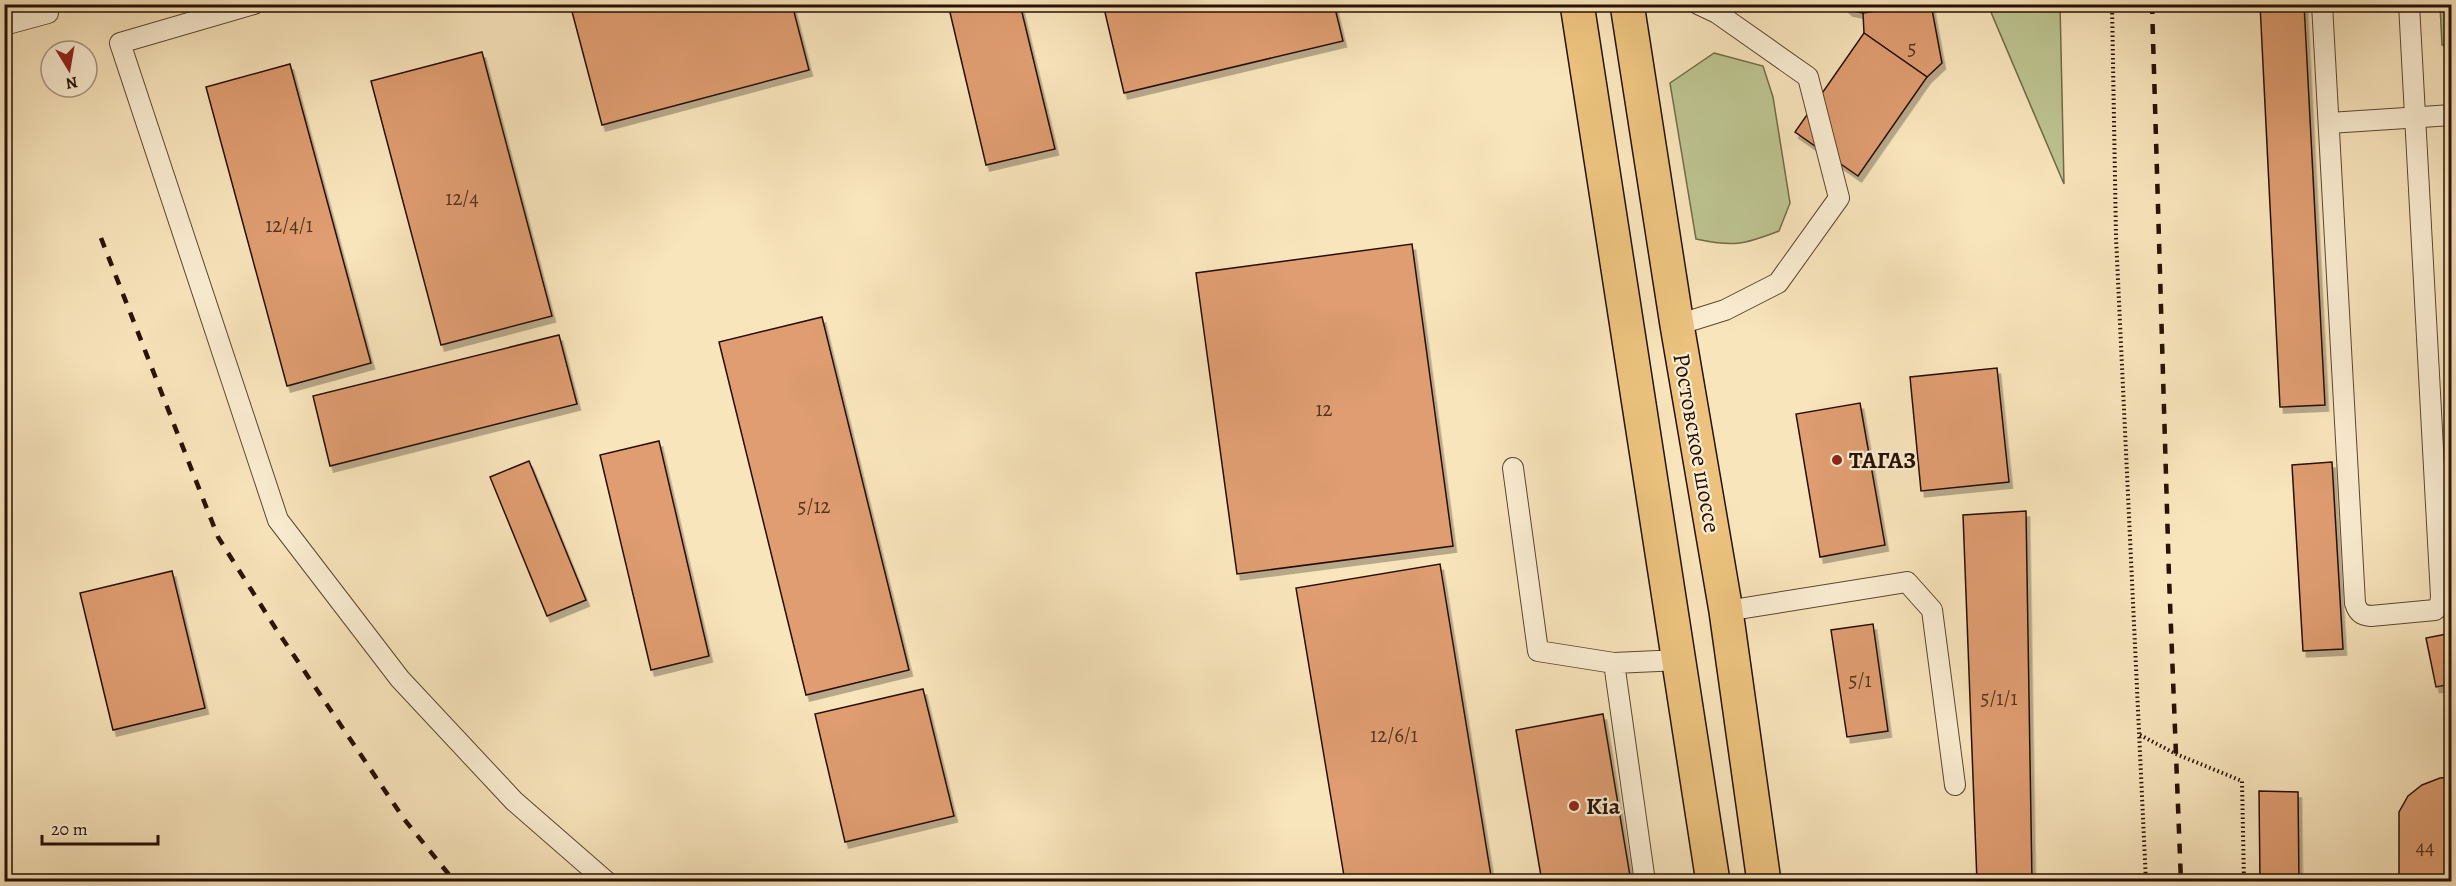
<svg xmlns="http://www.w3.org/2000/svg" width="2456" height="886" viewBox="0 0 2456 886" font-family="Alegreya,serif">
<defs>
<filter id="shadow"><feDropShadow dx="3.5" dy="6" stdDeviation="0" flood-color="#0004"/></filter>
</defs>
<rect width="100%" height="100%" fill="#f9e5bc"/>
<filter id="stains"><feTurbulence type="fractalNoise" baseFrequency=".00333" numOctaves="4"/><feColorMatrix values="0 0 0 0 .2 0 0 0 0 .09 0 0 0 0 .02 0 0 0 .5 -.17"/></filter>
<radialGradient id="worn" r=".72"><stop offset=".6" stop-color="#630" stop-opacity="0"/><stop offset="1" stop-color="#630" stop-opacity=".3"/></radialGradient>
<g fill="#bdc591" stroke="#726b4a" stroke-width="1.5">
<path d="M 1986,5 L 2060,5 L 2064,184 L 1990,10 Z"/>
<path d="M 2440,5 L 2451,5 L 2451,45 L 2442,45 Z"/>
<path d="M 1714,53 L 1763,66 L 1773,97 L 1790,203 L 1779,231 C 1743,245 1733,247 1696,239 L 1670,83 Z"/>
</g>
<g fill="#df9d71" stroke="#261102" stroke-width="1.5" filter="url(#shadow)">
<path d="M 570,4 L 792,4 L 809,70 L 602,125 Z"/>
<path d="M 948,4 L 1020,4 L 1055,149 L 986,165 Z"/>
<path d="M 1103,4 L 1334,4 L 1343,41 L 1124,93 Z"/>
<path d="M 1843,4 L 1888,4 L 1876,11 L 1863,13 L 1849,10 Z"/>
<path d="M 1888,4 L 1931,4 L 1942,63 L 1927,77 L 1864,33 L 1863,13 L 1876,11 Z"/>
<path d="M 2260,4 L 2304,4 L 2325,405 L 2280,407 Z"/>
<path d="M 1864,33 L 1927,77 L 1858,176 L 1795,132 Z"/>
<path d="M 482,52 L 552,316 L 441,345 L 371,81 Z"/>
<path d="M 290,64 L 371,363 L 287,386 L 206,87 Z"/>
<path d="M 1412,244 L 1453,546 L 1237,574 L 1196,273 Z"/>
<path d="M 822,317 L 909,670 L 806,695 L 719,342 Z"/>
<path d="M 559,335 L 577,404 L 330,466 L 313,396 Z"/>
<path d="M 1997,368 L 2009,482 L 1921,491 L 1910,377 Z"/>
<path d="M 1860,403 L 1885,545 L 1820,557 L 1796,414 Z"/>
<path d="M 659,441 L 709,656 L 651,670 L 600,455 Z"/>
<path d="M 529,461 L 586,600 L 547,616 L 490,477 Z"/>
<path d="M 2332,462 L 2343,649 L 2303,651 L 2292,465 Z"/>
<path d="M 2026,511 L 2032,882 L 1977,882 L 1963,515 Z"/>
<path d="M 1440,564 L 1492,882 L 1345,882 L 1296,588 Z"/>
<path d="M 172,571 L 205,708 L 113,730 L 80,593 Z"/>
<path d="M 1873,624 L 1888,731 L 1847,737 L 1831,630 Z"/>
<path d="M 2452,633 L 2452,684 L 2436,687 L 2426,638 Z"/>
<path d="M 923,689 L 954,816 L 845,842 L 815,714 Z"/>
<path d="M 1603,714 L 1631,882 L 1542,882 L 1516,730 Z"/>
<path d="M 2452,777 L 2452,882 L 2399,882 L 2399,812 L 2408,796 L 2422,785 L 2440,778 Z"/>
<path d="M 2259,791 L 2298,792 L 2299,882 L 2260,882 Z"/>
</g>
<g fill="none" stroke-linecap="round" stroke-linejoin="round">
<defs>
<g id="service">
<path d="M 254,4 L 120,43 L 278,520 L 400,679 L 514,801 L 607,882"/>
<path d="M 2322,4 L 2355,603 C 2358,613 2362,615 2371,616 L 2435,610 L 2440,604 L 2441,597 L 2409,4"/>
<path d="M 4,25 L 48,13 L 46,4"/>
<path d="M 2329,123 L 2452,115"/>
<path d="M 1677,325 L 1725,310 L 1778,283 L 1839,198 L 1808,77 L 1717,13 L 1698,4"/>
<path d="M 1513,468 L 1538,651 L 1614,663"/>
<path d="M 1726,611 L 1907,582 L 1932,610 L 1955,785"/>
<path d="M 1645,882 L 1614,663 L 1680,660"/>
</g>
<g id="primary">
<path d="M 1577,4 L 1713,882"/>
<path d="M 1627,4 L 1677,325 L 1726,611 L 1764,882"/>
</g>
</defs>
<use href="#service" stroke="#5b4630" stroke-width="22"/>
<use href="#primary" stroke="#261102" stroke-width="36"/>
<g stroke="#261102" stroke-width="4" stroke-dasharray="1.5 3" stroke-linecap="butt">
<path d="M 2112,4 L 2116,237 L 2146,882"/>
<path d="M 2140,735 L 2176,754 L 2242,781 L 2244,882"/>
</g>
<use href="#service" stroke="#fbeed3" stroke-width="20"/>
<use href="#primary" stroke="#ecc27e" stroke-width="33"/>
<g stroke="#261102" stroke-width="4.5" stroke-dasharray="10 10" stroke-linecap="butt">
<path d="M 2152,4 L 2169,577 L 2181,882"/>
<path d="M 101,238 L 218,537 L 276,629 L 404,819 L 455,882"/>
</g>
</g>
<g fill="#8f2418" stroke="#fbeed3" stroke-width="2">
<circle cx="1837" cy="460" r="6"/>
<circle cx="1574" cy="806" r="6"/>
</g>
<g text-anchor="middle" dominant-baseline="central" stroke-width="4.5" stroke-linejoin="round" paint-order="stroke">
<g font-size="21" fill="#54341e">
<text x="1912" y="48">5</text>
<text x="462" y="198">12/4</text>
<text x="289" y="225">12/4/1</text>
<text x="1324" y="409">12</text>
<text x="814" y="506">5/12</text>
<text x="1860" y="680">5/1</text>
<text x="1999" y="698">5/1/1</text>
<text x="1394" y="735">12/6/1</text>
<text x="2425" y="847">44</text>
</g>
<g font-size="24" fill="#261102" stroke="#fbeed3">
<text transform="translate(1697 443) rotate(80)">Ростовское шоссе</text>
</g>
<g font-size="24" font-weight="bold" fill="#261102" stroke="#fbeed3" text-anchor="start">
<text x="1849" y="460">ТАГАЗ</text>
<text x="1586" y="806">Kia</text>
</g>
</g>
<rect width="2456" height="886" fill="none" stroke="#f9e5bc" stroke-width="24"/>
<rect x="6" y="6" width="2444" height="874" fill="none" stroke="#261102" stroke-width="3"/>
<rect x="12" y="12" width="2432" height="862" fill="none" stroke="#261102" stroke-width="1.5"/>
<g transform="translate(69 69) rotate(169)"><circle r="28" fill="#fbeed3" stroke="#a6967f" stroke-width="1.5"/>
<path d="M0-4.5L10 22L0 15L-10 22Z" fill="#8f2418"/>
<text y="-9" font-size="16" font-weight="bold" text-anchor="middle" fill="#261102">N</text>
</g>
<path d="M42 835v9h116v-9" fill="none" stroke="#261102" stroke-width="3"/>
<text x="51" y="835" font-size="18" fill="#261102" stroke="#fbeed3" stroke-width="4.5" paint-order="stroke">20 m</text>
<rect width="100%" height="100%" filter="url(#stains)"/>
<rect width="100%" height="100%" fill="url(#worn)"/>
</svg>
